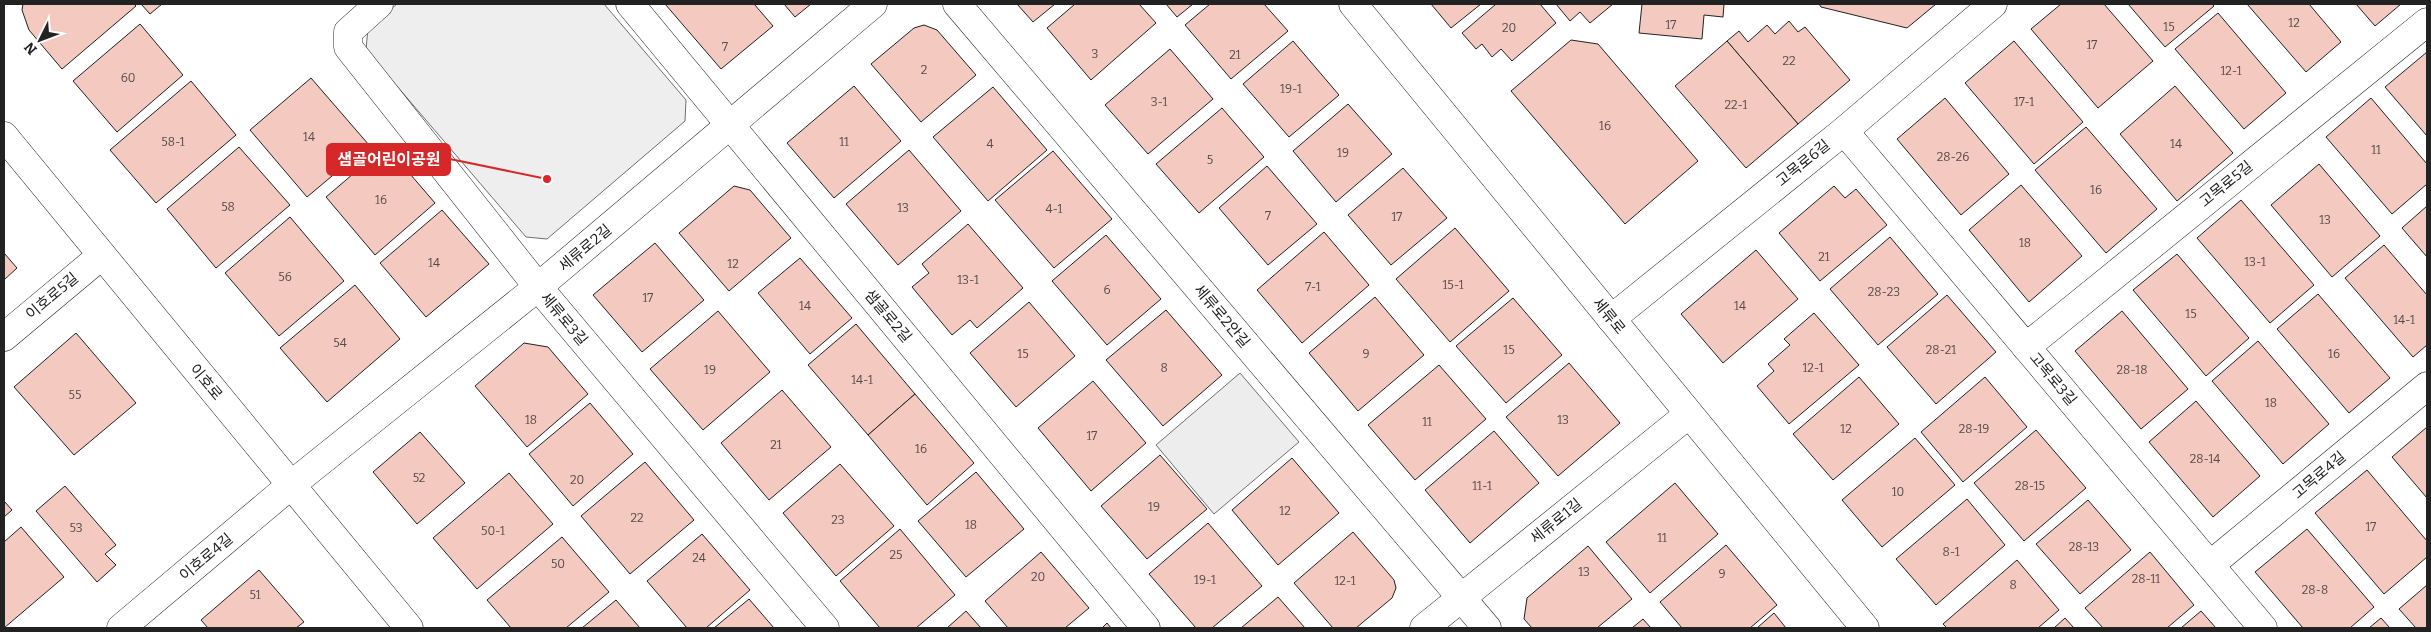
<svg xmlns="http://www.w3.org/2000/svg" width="2431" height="632" viewBox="0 0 2431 632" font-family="Bitter,'Noto Sans KR',serif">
<rect width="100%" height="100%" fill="#fff"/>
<path fill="#eee" stroke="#6f6f6f" d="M 397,4 L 604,4 L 686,100 L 685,121 L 547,239 L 526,237 L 366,50 L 368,28 Z"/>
<path fill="#ededed" stroke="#6f6f6f" d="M 1240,373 L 1299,442 L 1214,514 L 1156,445 Z"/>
<g fill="#f3c9c0" stroke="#222">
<path d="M 23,4 L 134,4 L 136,6 L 62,69 L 29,30 L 22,10 Z"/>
<path d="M 141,4 L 162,4 L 150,14 Z"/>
<path d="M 665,4 L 754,4 L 773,26 L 721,69 Z"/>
<path d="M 784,4 L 811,4 L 795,17 Z"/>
<path d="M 1017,4 L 1055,4 L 1033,22 Z"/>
<path d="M 1075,4 L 1139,4 L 1156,23 L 1091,80 L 1047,28 Z"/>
<path d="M 1166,4 L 1193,4 L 1177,17 Z"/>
<path d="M 1210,4 L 1264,4 L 1288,31 L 1231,79 L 1185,25 Z"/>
<path d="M 1431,4 L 1481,4 L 1451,28 Z"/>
<path d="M 1496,4 L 1540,4 L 1556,23 L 1512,61 L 1501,49 L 1492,57 L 1482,44 L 1476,49 L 1462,33 Z"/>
<path d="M 1556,4 L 1613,4 L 1590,23 L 1580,12 L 1570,21 Z"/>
<path d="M 1642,4 L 1724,4 L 1723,17 L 1704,15 L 1702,39 L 1639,33 Z"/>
<path d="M 1819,4 L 1936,4 L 1907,28 L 1821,7 Z"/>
<path d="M 2061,4 L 2104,4 L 2153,61 L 2098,108 L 2031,29 Z"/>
<path d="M 2128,4 L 2212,4 L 2214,6 L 2165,47 Z"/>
<path d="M 2247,4 L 2309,4 L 2341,42 L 2306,72 Z"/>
<path d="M 2356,4 L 2401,4 L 2375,26 Z"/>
<path d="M 2218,13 L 2286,93 L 2244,129 L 2175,49 Z"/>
<path d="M 1789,21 L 1798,32 L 1805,27 L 1850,80 L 1798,124 L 1727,41 L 1739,31 L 1748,42 L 1767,25 L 1775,34 Z"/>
<path d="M 140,24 L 183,75 L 117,132 L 73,81 Z"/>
<path d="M 924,25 L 937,30 L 976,75 L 921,122 L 871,64 L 914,28 Z"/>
<path d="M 1571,40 L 1598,44 L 1698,161 L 1625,224 L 1511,91 Z"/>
<path d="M 1293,41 L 1339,95 L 1289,137 L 1243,84 Z"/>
<path d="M 1727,41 L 1798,124 L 1746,168 L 1675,86 Z"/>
<path d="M 2014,41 L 2083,122 L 2034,164 L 1965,83 Z"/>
<path d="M 1170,49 L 1213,99 L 1148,154 L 1105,105 Z"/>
<path d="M 2427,52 L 2427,136 L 2385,87 Z"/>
<path d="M 311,78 L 369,145 L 307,197 L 250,130 Z"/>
<path d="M 191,81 L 236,135 L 156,203 L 110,150 Z"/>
<path d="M 854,86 L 901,141 L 834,198 L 787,143 Z"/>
<path d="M 2175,86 L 2233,153 L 2177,201 L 2120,134 Z"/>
<path d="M 993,87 L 1047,150 L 988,201 L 933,137 Z"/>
<path d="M 1945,98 L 2009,174 L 1961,215 L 1897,139 Z"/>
<path d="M 2371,98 L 2427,164 L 2427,184 L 2392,214 L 2326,137 Z"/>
<path d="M 1348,104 L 1392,154 L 1336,202 L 1293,151 Z"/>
<path d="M 1222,108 L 1264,157 L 1199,213 L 1156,164 Z"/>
<path d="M 2086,127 L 2157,209 L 2106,253 L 2035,170 Z"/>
<path d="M 386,146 L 435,203 L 375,255 L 326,197 Z"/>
<path d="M 239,147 L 290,205 L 216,268 L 167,209 Z"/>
<path d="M 909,150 L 961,211 L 898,265 L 846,204 Z"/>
<path d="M 1053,151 L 1112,219 L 1054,268 L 995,200 Z"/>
<path d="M 2319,164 L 2380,236 L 2332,277 L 2271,205 Z"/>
<path d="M 1267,166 L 1317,224 L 1268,265 L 1219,208 Z"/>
<path d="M 1403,168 L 1447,218 L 1391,265 L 1348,215 Z"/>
<path d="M 2021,185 L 2082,256 L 2029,302 L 1969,230 Z"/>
<path d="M 734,186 L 750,190 L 791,238 L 729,291 L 679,233 Z"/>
<path d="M 1834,186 L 1845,198 L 1856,189 L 1887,225 L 1820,281 L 1779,233 Z"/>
<path d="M 2241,200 L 2314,285 L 2270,323 L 2197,238 Z"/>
<path d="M 2427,206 L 2427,257 L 2402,228 Z"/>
<path d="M 442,210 L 489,264 L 426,317 L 380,263 Z"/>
<path d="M 290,217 L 344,281 L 279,336 L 225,273 Z"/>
<path d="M 968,224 L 1023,288 L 977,328 L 970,320 L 952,335 L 912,287 L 929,273 L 922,264 Z"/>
<path d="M 1455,228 L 1509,291 L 1450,342 L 1396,279 Z"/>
<path d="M 1324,232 L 1369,285 L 1302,343 L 1257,290 Z"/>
<path d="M 1106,235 L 1161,299 L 1107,345 L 1052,281 Z"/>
<path d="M 1890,237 L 1938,294 L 1878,345 L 1830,289 Z"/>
<path d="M 655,243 L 704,300 L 642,352 L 593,295 Z"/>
<path d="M 2384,245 L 2427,295 L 2427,345 L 2413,357 L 2345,278 Z"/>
<path d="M 1756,250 L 1798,299 L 1723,363 L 1681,314 Z"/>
<path d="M 4,253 L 17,268 L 4,280 Z"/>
<path d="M 2177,254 L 2249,338 L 2206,376 L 2133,290 Z"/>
<path d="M 800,258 L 852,318 L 810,354 L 758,293 Z"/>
<path d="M 355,285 L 400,339 L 327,402 L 280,348 Z"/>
<path d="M 2318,294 L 2390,378 L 2349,413 L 2277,329 Z"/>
<path d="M 1947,295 L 1996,352 L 1936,404 L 1887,347 Z"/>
<path d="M 1375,297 L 1424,355 L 1358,411 L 1309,353 Z"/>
<path d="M 1513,298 L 1562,355 L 1506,403 L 1456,346 Z"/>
<path d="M 1029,302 L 1075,356 L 1016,407 L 970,353 Z"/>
<path d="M 1166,310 L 1222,375 L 1163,426 L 1106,360 Z"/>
<path d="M 718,311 L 770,372 L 703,430 L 650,369 Z"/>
<path d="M 2122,311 L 2188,389 L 2141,429 L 2075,351 Z"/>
<path d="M 1814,313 L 1859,365 L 1789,424 L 1757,386 L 1774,371 L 1768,364 L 1790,345 L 1784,339 Z"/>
<path d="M 856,324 L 915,394 L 868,435 L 808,365 Z"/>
<path d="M 76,333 L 136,403 L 74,455 L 14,387 Z"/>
<path d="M 2258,341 L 2329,424 L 2283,464 L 2212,381 Z"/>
<path d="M 524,343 L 548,347 L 588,394 L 527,447 L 475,386 Z"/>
<path d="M 1569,363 L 1620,423 L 1558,476 L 1506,417 Z"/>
<path d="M 1439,365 L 1486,419 L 1415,480 L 1368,425 Z"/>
<path d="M 1859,377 L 1899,424 L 1833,480 L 1793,434 Z"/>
<path d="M 1985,377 L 2027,427 L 1963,482 L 1921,432 Z"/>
<path d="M 1093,381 L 1146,443 L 1091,491 L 1038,428 Z"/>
<path d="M 782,390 L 831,447 L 769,500 L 721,443 Z"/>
<path d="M 915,394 L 974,463 L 927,505 L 868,435 Z"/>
<path d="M 2196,401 L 2260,476 L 2213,517 L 2149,442 Z"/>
<path d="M 590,403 L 633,454 L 573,506 L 529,454 Z"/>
<path d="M 2427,427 L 2427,498 L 2392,457 Z"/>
<path d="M 2036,430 L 2086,488 L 2024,541 L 1974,483 Z"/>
<path d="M 1494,431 L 1539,483 L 1470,543 L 1425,490 Z"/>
<path d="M 420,432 L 465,483 L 417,524 L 373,472 Z"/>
<path d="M 1915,438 L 1955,485 L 1882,547 L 1842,500 Z"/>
<path d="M 1160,455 L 1207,509 L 1147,559 L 1101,506 Z"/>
<path d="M 1292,458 L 1339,513 L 1278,565 L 1232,510 Z"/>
<path d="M 645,462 L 694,520 L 630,574 L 581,516 Z"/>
<path d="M 840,464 L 894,526 L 836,576 L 783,513 Z"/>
<path d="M 2367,470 L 2427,541 L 2427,557 L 2384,594 L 2315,513 Z"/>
<path d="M 976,472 L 1024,529 L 966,577 L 918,521 Z"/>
<path d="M 509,473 L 553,524 L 477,589 L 433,538 Z"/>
<path d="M 1675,483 L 1718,534 L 1650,593 L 1606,542 Z"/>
<path d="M 65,486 L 116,545 L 105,554 L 116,565 L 97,582 L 36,511 Z"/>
<path d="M 1967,499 L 2005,545 L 1936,605 L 1896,559 Z"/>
<path d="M 2088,500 L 2131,550 L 2080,594 L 2036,544 Z"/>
<path d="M 4,501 L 12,510 L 4,517 Z"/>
<path d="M 1208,523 L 1262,586 L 1212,628 L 1196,628 L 1149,574 Z"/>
<path d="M 21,527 L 64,577 L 4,628 L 4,542 Z"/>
<path d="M 900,529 L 955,595 L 916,628 L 880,628 L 840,581 Z"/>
<path d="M 2307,529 L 2374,607 L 2350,628 L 2303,628 L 2255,572 Z"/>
<path d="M 1353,532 L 1394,580 L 1396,588 L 1392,598 L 1356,628 L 1333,628 L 1294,583 Z"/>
<path d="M 702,534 L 750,590 L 706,628 L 687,628 L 647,581 Z"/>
<path d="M 562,537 L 609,592 L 566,628 L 511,628 L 487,600 Z"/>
<path d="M 1726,545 L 1777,605 L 1750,628 L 1682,628 L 1660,602 Z"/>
<path d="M 1588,546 L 1632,599 L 1597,628 L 1532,628 L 1524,619 L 1527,598 Z"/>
<path d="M 1041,552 L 1089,608 L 1065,628 L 1008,628 L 985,601 Z"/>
<path d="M 2150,552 L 2194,605 L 2167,628 L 2103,628 L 2085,608 Z"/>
<path d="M 2017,560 L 2059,610 L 2038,628 L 1947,628 L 1943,624 Z"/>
<path d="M 259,570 L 304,622 L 296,628 L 208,628 L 201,620 Z"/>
<path d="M 2427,585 L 2427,628 L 2416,628 L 2399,609 Z"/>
<path d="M 1278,597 L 1305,628 L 1241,628 Z"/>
<path d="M 749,599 L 774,628 L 714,628 Z"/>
<path d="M 616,600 L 640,628 L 582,628 Z"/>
<path d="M 966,611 L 981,628 L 947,628 Z"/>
<path d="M 2201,611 L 2216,628 L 2181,628 Z"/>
<path d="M 1774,613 L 1786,628 L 1757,628 Z"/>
<path d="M 2065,618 L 2074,628 L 2054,628 Z"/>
<path d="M 2381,618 L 2390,628 L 2369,628 Z"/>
<path d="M 1643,619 L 1651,628 L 1632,628 Z"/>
<path d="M 1107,623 L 1111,628 L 1102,628 Z"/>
</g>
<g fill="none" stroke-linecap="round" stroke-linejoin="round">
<defs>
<g id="minor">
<path d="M 379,4 L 348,32 L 348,47 L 538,287 L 825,628"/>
<path d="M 630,4 L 1146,628"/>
<path d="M 957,4 L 1487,628"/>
<path d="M 1353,4 L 1865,628"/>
<path d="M 1844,131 L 2263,628"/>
<path d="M 4,136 L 409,628"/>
<path d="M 1611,319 L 1844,131 L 1993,4"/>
<path d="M 4,337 L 101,256"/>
<path d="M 2026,347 L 2427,22"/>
<path d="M 2210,565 L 2427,386"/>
<path d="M 121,628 L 291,485 L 538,287 L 873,4"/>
<path d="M 1424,628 L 1689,414"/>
</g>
</defs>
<use href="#minor" stroke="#222" stroke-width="29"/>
<use href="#minor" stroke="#fff" stroke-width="28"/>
</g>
<g text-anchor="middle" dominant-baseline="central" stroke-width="4" stroke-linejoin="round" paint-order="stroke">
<g font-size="12" fill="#564c4a">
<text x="2294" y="23">12</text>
<text x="1671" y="25">17</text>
<text x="2169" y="27">15</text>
<text x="1509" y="28">20</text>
<text x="2092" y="45">17</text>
<text x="725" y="47">7</text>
<text x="1095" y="54">3</text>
<text x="1235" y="55">21</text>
<text x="1789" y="61">22</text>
<text x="924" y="70">2</text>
<text x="2231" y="71">12-1</text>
<text x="128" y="78">60</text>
<text x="1291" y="89">19-1</text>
<text x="1159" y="102">3-1</text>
<text x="2024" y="102">17-1</text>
<text x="1736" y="105">22-1</text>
<text x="1605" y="126">16</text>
<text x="309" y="137">14</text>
<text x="173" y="142">58-1</text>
<text x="844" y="142">11</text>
<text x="990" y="144">4</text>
<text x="2176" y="144">14</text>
<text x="2376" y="150">11</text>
<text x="1343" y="153">19</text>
<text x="1953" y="157">28-26</text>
<text x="1210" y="160">5</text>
<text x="2096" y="190">16</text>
<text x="381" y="200">16</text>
<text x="228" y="207">58</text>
<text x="903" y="208">13</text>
<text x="1054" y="209">4-1</text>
<text x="1268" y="216">7</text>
<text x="1397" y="217">17</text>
<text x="2325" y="220">13</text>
<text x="2025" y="243">18</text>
<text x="1824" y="257">21</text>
<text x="2255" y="262">13-1</text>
<text x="434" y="263">14</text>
<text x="733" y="264">12</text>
<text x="285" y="277">56</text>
<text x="968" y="280">13-1</text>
<text x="1453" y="285">15-1</text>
<text x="1313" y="287">7-1</text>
<text x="1107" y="290">6</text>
<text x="1884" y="292">28-23</text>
<text x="648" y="298">17</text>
<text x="805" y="306">14</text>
<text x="1740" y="306">14</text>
<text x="2191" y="314">15</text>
<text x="2404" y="320">14-1</text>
<text x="340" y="343">54</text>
<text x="1509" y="350">15</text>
<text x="1941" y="350">28-21</text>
<text x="1023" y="354">15</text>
<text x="1366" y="354">9</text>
<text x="2334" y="354">16</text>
<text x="1164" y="368">8</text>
<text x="1813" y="368">12-1</text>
<text x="710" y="370">19</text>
<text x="2132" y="370">28-18</text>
<text x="862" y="380">14-1</text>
<text x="75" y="395">55</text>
<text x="2271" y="403">18</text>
<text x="531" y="420">18</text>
<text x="1563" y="420">13</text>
<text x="1427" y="422">11</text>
<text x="1846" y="429">12</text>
<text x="1974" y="429">28-19</text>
<text x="1092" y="436">17</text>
<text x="776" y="445">21</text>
<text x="921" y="449">16</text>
<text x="2205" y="459">28-14</text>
<text x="419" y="478">52</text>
<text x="577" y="480">20</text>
<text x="1482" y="486">11-1</text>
<text x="2030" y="486">28-15</text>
<text x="1898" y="492">10</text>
<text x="1154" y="507">19</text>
<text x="1285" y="511">12</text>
<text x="637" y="518">22</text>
<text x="838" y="520">23</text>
<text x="971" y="525">18</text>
<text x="2371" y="527">17</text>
<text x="76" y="528">53</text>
<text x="493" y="531">50-1</text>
<text x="1662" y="538">11</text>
<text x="2084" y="547">28-13</text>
<text x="1951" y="552">8-1</text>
<text x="896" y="555">25</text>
<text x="699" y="558">24</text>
<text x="558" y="564">50</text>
<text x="1584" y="572">13</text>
<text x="1722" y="574">9</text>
<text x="1038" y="577">20</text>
<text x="2146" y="579">28-11</text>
<text x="1205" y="580">19-1</text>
<text x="1345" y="581">12-1</text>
<text x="2013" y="585">8</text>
<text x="2315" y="590">28-8</text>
<text x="255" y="595">51</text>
</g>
<g font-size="15" fill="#222" stroke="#fff">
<text transform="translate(1803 163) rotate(-39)">고목로6길</text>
<text transform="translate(2226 184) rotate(-39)">고목로5길</text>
<text transform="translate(585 248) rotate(-40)">세류로2길</text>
<text transform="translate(52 296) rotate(-40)">이호로5길</text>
<text transform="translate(888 316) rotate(50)">샘골로2길</text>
<text transform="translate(1222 316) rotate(50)">세류로2안길</text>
<text transform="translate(1609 316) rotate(51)">세류로</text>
<text transform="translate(564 319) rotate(50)">세류로3길</text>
<text transform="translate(2053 379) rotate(50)">고목로3길</text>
<text transform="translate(206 382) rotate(50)">이호로</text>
<text transform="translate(2319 475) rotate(-40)">고목로4길</text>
<text transform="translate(1556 521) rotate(-39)">세류로1길</text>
<text transform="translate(206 557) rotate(-40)">이호로4길</text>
</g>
</g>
<path fill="none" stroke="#d62828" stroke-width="2" d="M547 179L450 159"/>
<circle fill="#d62828" stroke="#fff" stroke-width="2" cx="547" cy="179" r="5"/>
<rect fill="#d62828" stroke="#d62828" stroke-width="2" x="327" y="144" width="123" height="31" rx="5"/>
<g font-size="16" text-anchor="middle" font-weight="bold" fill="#fff">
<text x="389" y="165">샘골어린이공원</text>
</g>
<rect width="2431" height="632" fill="none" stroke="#222222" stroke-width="10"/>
<g transform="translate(40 40) rotate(228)" stroke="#ffffff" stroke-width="4" paint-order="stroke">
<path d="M0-4L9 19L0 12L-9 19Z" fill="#222222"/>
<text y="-8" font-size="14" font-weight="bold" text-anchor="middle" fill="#222222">N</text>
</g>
</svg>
